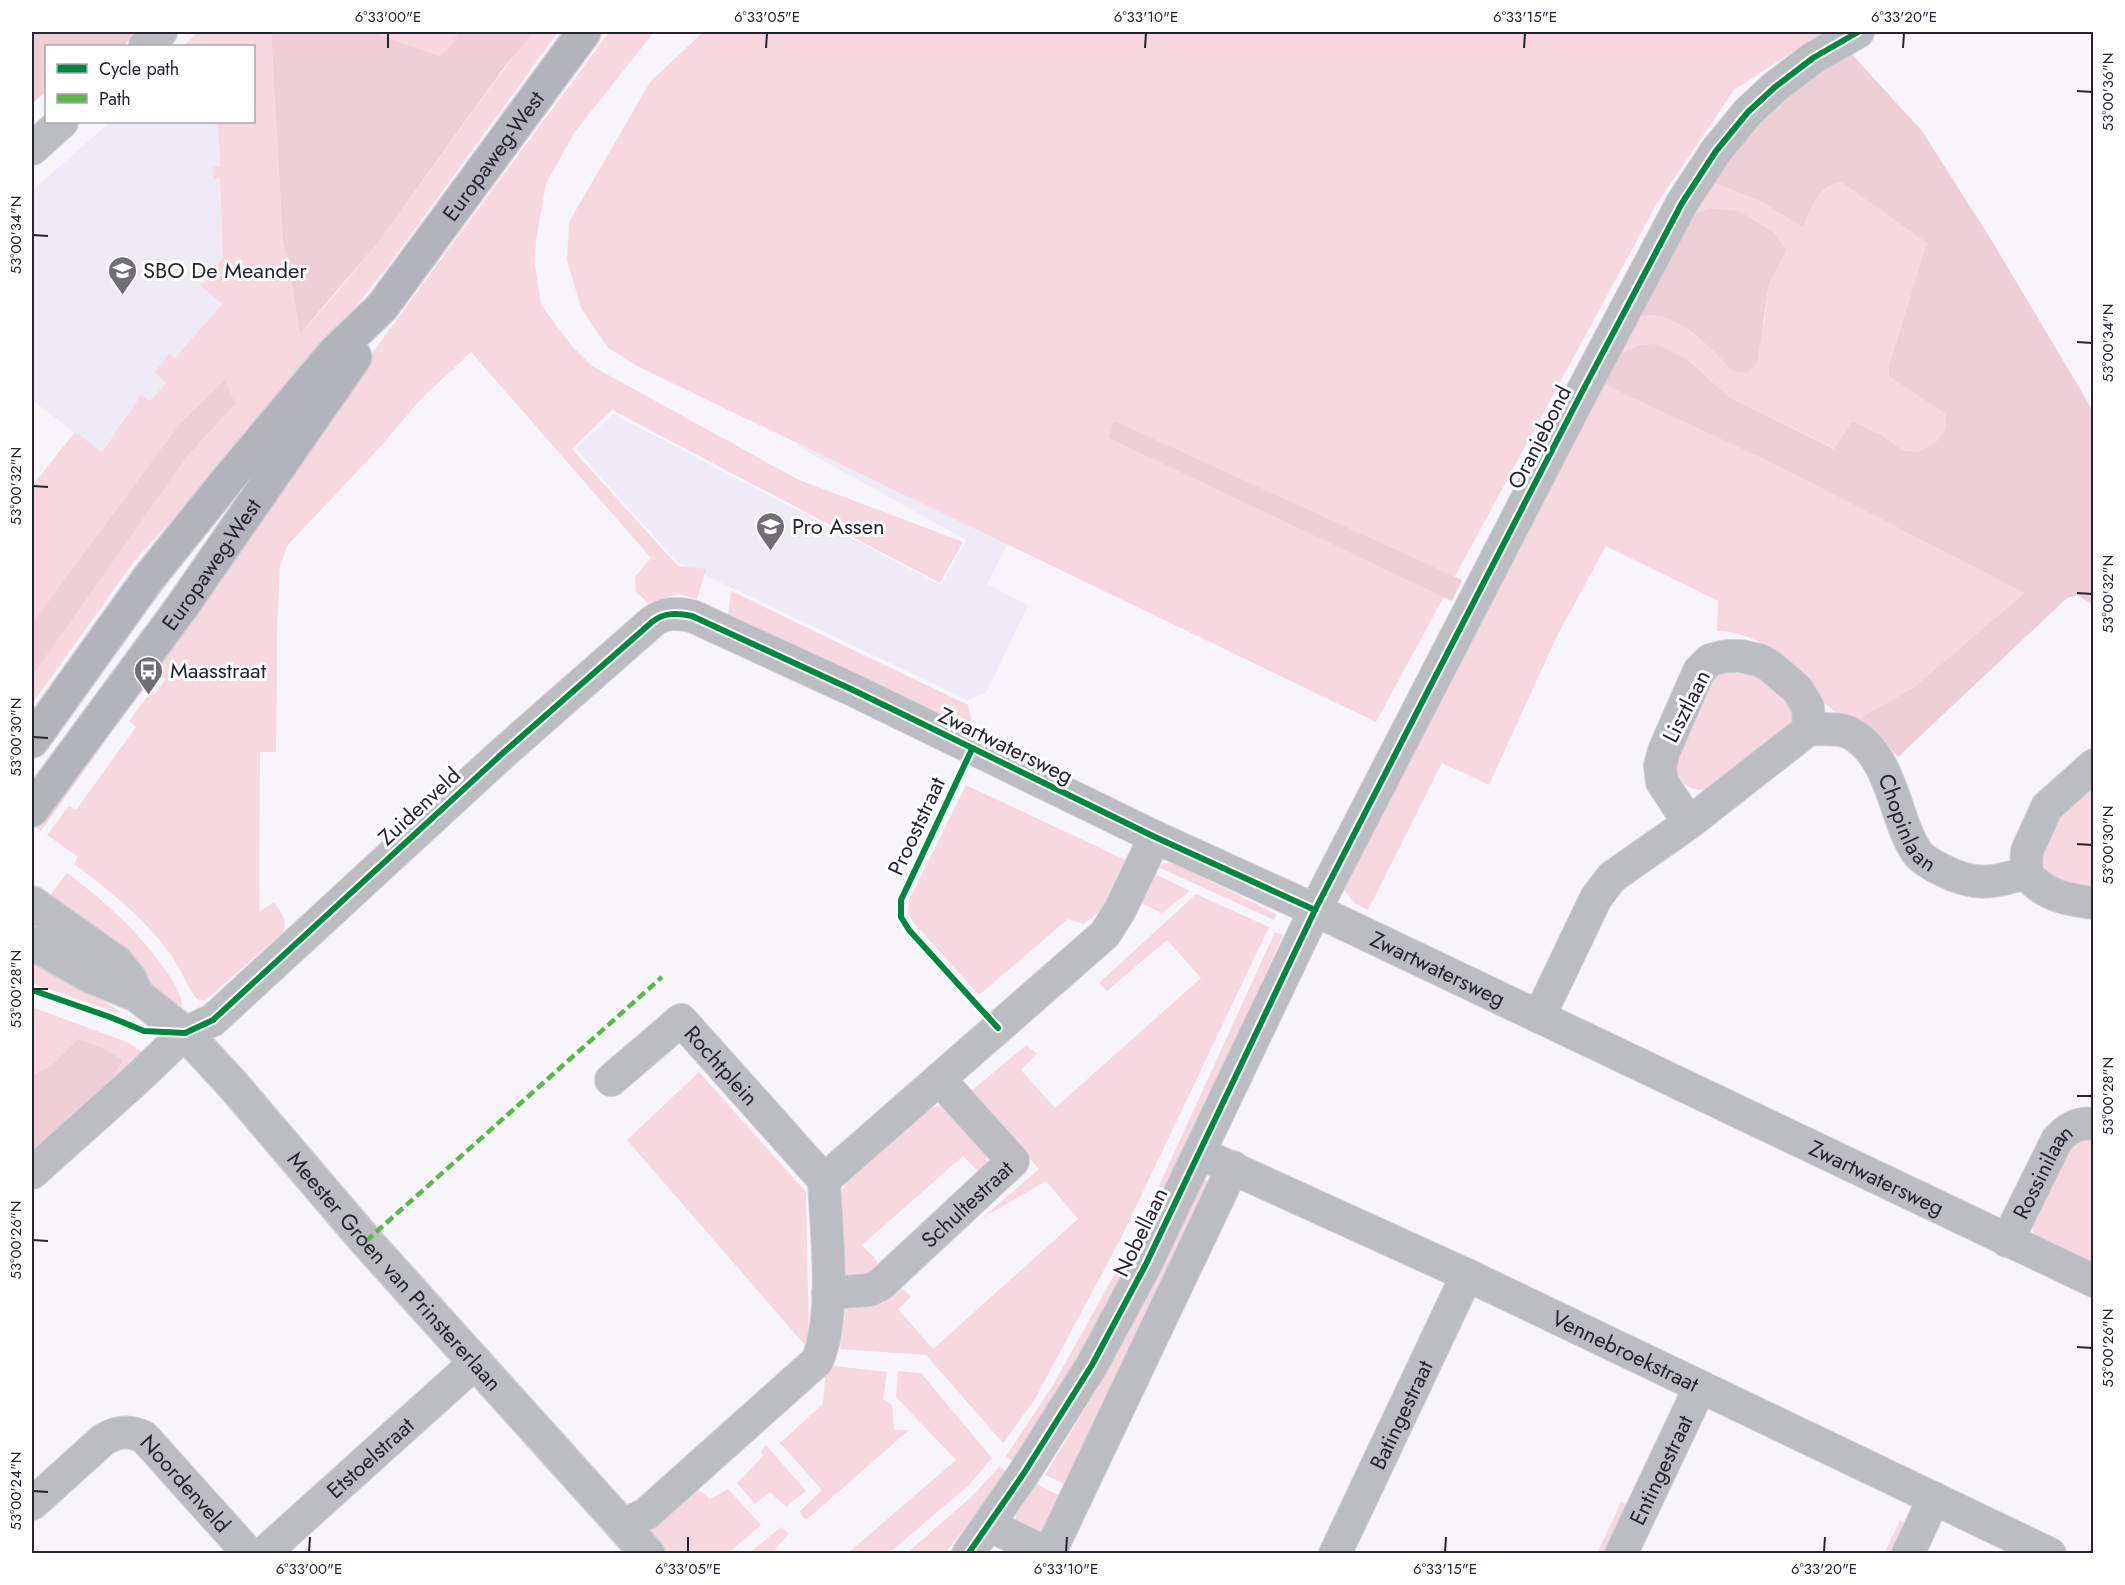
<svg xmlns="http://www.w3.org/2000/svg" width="2125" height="1585" viewBox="0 0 2125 1585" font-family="Jost,sans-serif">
<rect width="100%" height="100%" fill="#f7f5fa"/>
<g fill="#eeeaf6">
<path d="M 110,122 L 218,122 L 220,167 L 214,167 L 220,179 L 223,257 L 201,286 L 223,303 L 175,358 L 168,354 L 155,372 L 167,383 L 150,401 L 141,395 L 101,453 L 32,400 L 32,191 Z"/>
<path d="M 823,396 L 1032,496 L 987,584 L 1028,605 L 986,693 L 968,700 L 677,562 L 576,449 L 613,414 L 941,585 L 966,540 L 797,446 Z"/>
</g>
<g fill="#f7d8e1">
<path d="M 197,32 L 271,32 L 283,244 L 288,260 L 300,334 C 387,241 454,131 533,32 L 558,32 L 389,265 L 264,422 L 135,560 L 32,704 L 32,486 L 75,432 L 102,452 L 141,395 L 150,401 L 166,383 L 155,372 L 169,353 L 175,358 L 222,304 L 201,286 L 223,257 L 220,179 L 214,179 L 213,167 L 220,166 L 218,122 L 254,122 L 254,46 L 184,46 Z"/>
<path d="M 373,32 L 459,32 L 448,49 L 439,56 Z"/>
<path d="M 609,32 L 654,32 L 574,133 L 546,184 L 536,240 L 535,266 L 541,305 L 572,346 L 592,366 L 797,479 L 963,542 L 940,583 L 612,410 L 572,449 L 678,566 L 706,569 L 697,599 L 678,594 L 648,603 L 636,592 L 635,577 L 651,558 L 471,352 L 421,399 L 381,446 L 287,546 L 280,567 L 277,632 L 276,752 L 260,752 L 259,912 L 274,902 C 281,913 289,920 282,933 L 207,999 L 205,1001 L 197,999 C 186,985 180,967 169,952 C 143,917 109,890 74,864 L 78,857 L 47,835 L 69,806 L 76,810 L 136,727 L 129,721 L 151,691 L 155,693 L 166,679 L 157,673 L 222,560 L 427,278 Z"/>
<path d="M 703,32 L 1823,32 L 1734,90 L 1656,205 L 1376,722 L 637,366 L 608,348 L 581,308 L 567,260 L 569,222 L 650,82 Z"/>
<path d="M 1705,179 L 1762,202 L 1803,226 C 1811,208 1818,185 1841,182 L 1928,243 L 1889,366 L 1946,414 L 1947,429 L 1936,442 L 1918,452 L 1902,450 L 1882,435 L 1854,421 L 1835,449 L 1730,398 L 1688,360 L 1605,365 C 1611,354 1616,337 1625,328 C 1658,290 1710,347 1732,371 L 1764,323 L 1769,284 L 1786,249 L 1682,220 Z"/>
<path d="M 1596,381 L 1774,464 L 2026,593 L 1913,688 L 1853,722 C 1845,717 1836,713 1829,707 C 1820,699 1813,687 1805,679 C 1781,654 1752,631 1717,631 L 1718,601 L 1606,546 L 1557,636 L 1489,785 L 1442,763 L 1368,910 L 1354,903 L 1344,889 L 1351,866 Z"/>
<path d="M 731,591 L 968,705 L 974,732 L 971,735 L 728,615 Z"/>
<path d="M 1752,667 L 1796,709 L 1793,729 L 1710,790 C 1693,791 1684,787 1674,772 L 1682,734 L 1709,679 L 1728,668 Z"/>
<path d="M 93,755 L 94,757 L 41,831 L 32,825 Z"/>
<path d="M 2093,784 L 2093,890 L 2052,880 L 2040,863 L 2041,854 L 2060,813 Z"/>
<path d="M 966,785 L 1132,863 L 1114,900 L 1084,924 L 1068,919 L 979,995 L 913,922 L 908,912 L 909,900 Z"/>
<path d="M 1164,863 L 1176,864 L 1276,914 L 1274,920 L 1158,867 Z"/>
<path d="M 67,873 C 105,901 140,933 166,971 C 173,981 181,993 182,1005 L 180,1007 L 161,994 L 48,898 Z"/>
<path d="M 1153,873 L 1190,891 L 1162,913 L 1139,902 Z"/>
<path d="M 1196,894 L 1269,927 L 1120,1240 L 1035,1399 L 1003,1443 L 926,1355 L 840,1349 L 846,1308 L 882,1304 L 902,1288 L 911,1297 L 898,1309 L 933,1349 L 1078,1219 L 1046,1181 L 981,1219 L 1039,1169 L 970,1092 L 1026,1045 L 1037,1054 L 1021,1070 L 1055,1108 L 1201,978 L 1167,940 L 1107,991 L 1099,983 Z"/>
<path d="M 1275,932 L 1283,935 L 1202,1113 L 1089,1339 L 1014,1463 L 1006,1456 L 1053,1385 L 1137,1234 Z"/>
<path d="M 32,959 L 118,1010 L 117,1013 L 32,983 Z"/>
<path d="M 32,1007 L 129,1043 L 142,1052 L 111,1081 L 123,1060 L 78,1039 L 51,1066 L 32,1075 Z"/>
<path d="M 699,1072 L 806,1192 L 809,1340 L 804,1344 L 627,1140 Z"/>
<path d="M 940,1105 L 952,1109 L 984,1144 L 987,1163 L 981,1174 L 963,1156 L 862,1245 C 870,1255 884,1262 878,1277 L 840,1279 L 835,1207 L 842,1190 L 852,1174 L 927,1110 Z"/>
<path d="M 2077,1139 L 2093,1139 L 2093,1267 L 2042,1246 L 2034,1234 L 2032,1226 L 2067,1149 Z"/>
<path d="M 1205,1179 L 1213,1183 L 1067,1485 L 1045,1475 L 1097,1389 Z"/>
<path d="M 826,1365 L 887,1372 L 883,1399 L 892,1405 L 894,1430 L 909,1430 L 806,1520 L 799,1512 L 822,1490 L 780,1443 L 823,1404 Z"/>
<path d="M 898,1371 L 921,1373 L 992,1458 L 969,1485 L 889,1553 L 848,1553 L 956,1460 L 896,1397 Z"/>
<path d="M 766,1445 L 806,1491 L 786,1507 L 770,1492 L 755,1504 L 737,1483 L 763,1456 L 761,1451 Z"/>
<path d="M 1000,1466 L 1008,1474 L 945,1553 L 906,1554 L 971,1497 Z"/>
<path d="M 1037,1484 L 1064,1498 L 1044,1535 L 1015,1525 L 1016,1515 Z"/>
<path d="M 695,1487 L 710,1499 L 728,1489 L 761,1525 L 728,1553 L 665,1553 L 655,1543 L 648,1531 L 654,1519 Z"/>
<path d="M 1621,1502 L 1632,1506 L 1609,1553 L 1597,1554 Z"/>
<path d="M 1900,1520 L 1910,1525 L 1896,1553 L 1884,1554 Z"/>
<path d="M 781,1527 L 789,1534 L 775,1549 L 778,1553 L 749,1553 Z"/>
</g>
<g fill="#eeced7">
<path d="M 32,32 L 138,32 L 123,46 L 46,46 L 46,91 L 32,104 Z"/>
<path d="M 271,32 L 373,32 L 439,56 L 448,49 L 459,32 L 534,32 L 503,69 L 379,241 L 300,334 L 288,260 L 283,244 Z"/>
<path d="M 1847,49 L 1922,131 L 1992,241 L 2093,411 L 2093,605 L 2077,595 L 2067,598 L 1898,757 L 1879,736 L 1853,722 L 1913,688 L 2025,593 L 1774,464 L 1596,381 L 1605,365 L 1636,346 L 1656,344 L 1688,360 L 1730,398 L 1834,449 L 1853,421 L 1882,435 L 1902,450 L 1918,452 L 1936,442 L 1946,429 L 1946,414 L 1889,376 L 1889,366 L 1927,243 L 1841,182 C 1818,185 1811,208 1803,227 L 1762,202 L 1705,179 L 1733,141 Z"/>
<path d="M 1709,208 L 1739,211 L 1774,233 L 1786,250 L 1769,284 L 1757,364 L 1747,373 L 1732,371 C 1712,349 1674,307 1641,317 C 1636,319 1630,324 1625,328 L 1682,220 Z"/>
<path d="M 225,380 L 235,404 L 187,456 L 32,676 L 32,624 L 179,425 Z"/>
<path d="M 1114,421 L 1462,580 L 1452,601 L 1109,438 Z"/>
<path d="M 78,1039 L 104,1049 L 123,1060 L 111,1081 L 32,1151 L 32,1075 L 51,1066 Z"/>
</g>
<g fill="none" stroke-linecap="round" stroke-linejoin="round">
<defs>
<g id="minor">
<path d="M 145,46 L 161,32"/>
<path d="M 32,149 L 62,122"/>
<path id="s1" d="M 1809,729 C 1822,730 1838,727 1850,733 C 1883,750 1892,794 1904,826 C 1908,836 1912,847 1919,855 C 1925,861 1934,866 1942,870 C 1975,887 1993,883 2026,873 L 2027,851 L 2047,807 L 2094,765"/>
<path d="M 2026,873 C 2043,895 2067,900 2094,903"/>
<path d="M 1539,1017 L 1596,898 L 1612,877 L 1689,823 L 1809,729 L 1808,707 L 1798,690 L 1770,666 L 1759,660 L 1740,656 L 1726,656 L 1710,660 L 1699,671 L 1664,751 L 1660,766 L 1662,782 L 1689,823"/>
<path id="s2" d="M 611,1080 L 681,1020 L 824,1180"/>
<path id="s3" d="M 1199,1153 L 1467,1275 L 2050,1554"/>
<path id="s4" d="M 32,1173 L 137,1079 L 185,1033 L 213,1020 L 504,752 L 652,622 C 664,612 678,613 692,616 L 853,690 L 1155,837 L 1315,910 L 2094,1281"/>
<path d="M 824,1180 L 1105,934 L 1120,910 L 1155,837"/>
<path id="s5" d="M 2007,1241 L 2057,1140 C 2067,1129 2078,1121 2094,1124"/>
<path id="s6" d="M 828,1293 L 870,1290 L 880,1285 L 1013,1161 L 940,1080"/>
<path id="s7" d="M 32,1504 L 103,1440 C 117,1431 129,1430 144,1437 L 249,1554"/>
<path d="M 623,1525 L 646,1514 L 817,1361 C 837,1315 826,1232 824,1180"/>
<path d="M 989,1525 L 1048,1554"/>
<path id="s8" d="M 263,1554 L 476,1362"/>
<path d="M 968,1554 L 1024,1473 L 1092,1365 L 1145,1266 L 1315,910 L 1582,392 L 1682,203 L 1716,151 L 1748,112 L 1775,87 L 1813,58 L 1858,32"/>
<path d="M 1049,1554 L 1233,1167"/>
<path id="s9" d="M 1335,1554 L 1467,1275"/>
<path id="s10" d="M 1621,1554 L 1700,1387"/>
<path d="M 1908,1554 L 1934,1498"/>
</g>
<g id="tertiary">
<path d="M 32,903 L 116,962 L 130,979 L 137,995"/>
<path id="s11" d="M 32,943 L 90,976 L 137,995 L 185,1033 L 233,1085 L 366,1241 L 648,1554"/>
</g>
<g id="primary">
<path id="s12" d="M 32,741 L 148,579 L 225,483 L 333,354 L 382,307 L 584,32"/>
<path id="s13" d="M 32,810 L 181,608 L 355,357"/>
</g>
</defs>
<use href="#minor" stroke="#d2d0d5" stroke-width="34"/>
<use href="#tertiary" stroke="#d2d0d5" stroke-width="36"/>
<use href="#primary" stroke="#d2d0d5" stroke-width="36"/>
<use href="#minor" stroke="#bbbdc1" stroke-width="32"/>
<use href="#tertiary" stroke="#bbbdc1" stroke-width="33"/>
<use href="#primary" stroke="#b3b4ba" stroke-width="33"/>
<path stroke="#58b947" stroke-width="4.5" stroke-dasharray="9 4.5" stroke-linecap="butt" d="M 366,1241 L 662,977"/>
<defs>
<g id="cycleway">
<path d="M 972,749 L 901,900 L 901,917 L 909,930 L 998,1028"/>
<path d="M 32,990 L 110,1017 L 144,1031 L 185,1033 L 213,1020 L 504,752 L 652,622 C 664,612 678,613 692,616 L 853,690 L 1155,837 L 1315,910"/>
<path d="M 968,1554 L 1024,1473 L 1092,1365 L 1145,1266 L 1315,910 L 1582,392 L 1682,203 L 1716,151 L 1748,112 L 1775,87 L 1813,58 L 1858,32"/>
</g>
</defs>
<use href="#cycleway" stroke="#fff" stroke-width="10"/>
<use href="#cycleway" stroke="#00873e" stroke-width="6"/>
</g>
<path fill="none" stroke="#272430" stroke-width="2" d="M 388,48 L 388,33M 766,48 L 767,33M 1145,48 L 1146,33M 1524,48 L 1525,33M 1903,48 L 1904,33M 2077,91 L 2092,92M 33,235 L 48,236M 2077,342 L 2092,343M 33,486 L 48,487M 2077,593 L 2092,594M 33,737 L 48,738M 2077,844 L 2092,845M 33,989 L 48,989M 2077,1096 L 2092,1096M 33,1240 L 48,1241M 2077,1347 L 2092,1348M 33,1491 L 48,1492M 309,1552 L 310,1537M 688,1552 L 688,1537M 1066,1552 L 1067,1537M 1445,1552 L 1446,1537M 1824,1552 L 1825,1537"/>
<defs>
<symbol id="school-pin" viewBox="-11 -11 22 30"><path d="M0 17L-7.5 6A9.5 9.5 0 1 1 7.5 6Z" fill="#706d77" stroke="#fff"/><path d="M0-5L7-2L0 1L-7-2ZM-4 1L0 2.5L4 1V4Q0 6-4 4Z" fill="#fff"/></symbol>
<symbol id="university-pin" viewBox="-11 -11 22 30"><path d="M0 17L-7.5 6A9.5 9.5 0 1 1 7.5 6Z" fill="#706d77" stroke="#fff"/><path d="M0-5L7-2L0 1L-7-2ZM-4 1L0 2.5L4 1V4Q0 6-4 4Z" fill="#fff"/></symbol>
<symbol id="bus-pin" viewBox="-11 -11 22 30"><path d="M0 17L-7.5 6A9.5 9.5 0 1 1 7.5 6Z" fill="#706d77" stroke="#fff"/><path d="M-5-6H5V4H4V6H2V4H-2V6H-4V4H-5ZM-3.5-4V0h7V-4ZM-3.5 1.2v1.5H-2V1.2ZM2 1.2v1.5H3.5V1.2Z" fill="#fff"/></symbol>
</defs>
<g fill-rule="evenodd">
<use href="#school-pin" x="106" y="254" width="33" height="45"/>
<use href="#university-pin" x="754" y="510" width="33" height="45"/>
<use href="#bus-pin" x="132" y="654" width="33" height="45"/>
</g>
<g text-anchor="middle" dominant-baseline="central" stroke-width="6" stroke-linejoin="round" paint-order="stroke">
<g font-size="22" fill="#272430" stroke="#fff">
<text stroke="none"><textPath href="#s12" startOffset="746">Europaweg-West</textPath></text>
<text transform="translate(1539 437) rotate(-63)">Oranjebond</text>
<text stroke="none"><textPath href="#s13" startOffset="304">Europaweg-West</textPath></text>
<text transform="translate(1686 706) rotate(-63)">Lisztlaan</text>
<text transform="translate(1006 745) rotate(26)">Zwartwatersweg</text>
<text transform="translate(419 806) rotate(-43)">Zuidenveld</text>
<text stroke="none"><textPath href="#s1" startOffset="150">Chopinlaan</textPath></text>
<text transform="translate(916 826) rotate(-65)">Prooststraat</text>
<text stroke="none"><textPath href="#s4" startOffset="1698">Zwartwatersweg</textPath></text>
<text stroke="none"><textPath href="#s2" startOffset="153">Rochtplein</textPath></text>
<text stroke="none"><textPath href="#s5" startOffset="78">Rossinilaan</textPath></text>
<text stroke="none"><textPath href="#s4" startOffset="2184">Zwartwatersweg</textPath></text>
<text stroke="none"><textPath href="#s6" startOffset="172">Schultestraat</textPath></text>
<text transform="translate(1140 1232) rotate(-64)">Nobellaan</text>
<text stroke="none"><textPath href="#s11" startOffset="496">Meester Groen van Prinstererlaan</textPath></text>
<text stroke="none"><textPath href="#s3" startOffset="470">Vennebroekstraat</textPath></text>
<text stroke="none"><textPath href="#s9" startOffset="154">Batingestraat</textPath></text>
<text stroke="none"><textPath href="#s8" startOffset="144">Etstoelstraat</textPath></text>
<text stroke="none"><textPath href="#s10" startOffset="93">Entingestraat</textPath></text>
<text stroke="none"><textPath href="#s7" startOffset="201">Noordenveld</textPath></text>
</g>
<g font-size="22" fill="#272430" stroke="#fff" text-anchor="start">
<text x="143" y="270">SBO De Meander</text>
<text x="792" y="526">Pro Assen</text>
<text x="170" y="670">Maasstraat</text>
</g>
</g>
<rect width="2125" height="1585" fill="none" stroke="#ffffff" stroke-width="66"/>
<rect x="45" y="45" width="210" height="78" fill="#ffffff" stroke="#a9a7ac" stroke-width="1.5"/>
<rect x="57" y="64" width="30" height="9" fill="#00873e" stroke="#a9a7ac" stroke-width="1.5"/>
<text x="99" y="75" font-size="18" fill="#272430">Cycle path</text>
<rect x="57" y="94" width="30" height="9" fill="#58b947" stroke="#a9a7ac" stroke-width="1.5"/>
<text x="99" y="105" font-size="18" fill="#272430">Path</text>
<rect x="33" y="33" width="2059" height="1519" fill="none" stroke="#272430" stroke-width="2"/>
<g font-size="15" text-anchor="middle" fill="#272430">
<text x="388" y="22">6°33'00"E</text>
<text x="767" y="22">6°33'05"E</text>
<text x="1146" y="22">6°33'10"E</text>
<text x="1525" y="22">6°33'15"E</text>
<text x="1904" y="22">6°33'20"E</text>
<text transform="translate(2108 92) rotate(-90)" y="5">53°00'36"N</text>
<text transform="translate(16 235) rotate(-90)" y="5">53°00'34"N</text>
<text transform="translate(2108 343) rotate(-90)" y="5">53°00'34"N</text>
<text transform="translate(16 486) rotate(-90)" y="5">53°00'32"N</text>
<text transform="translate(2108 594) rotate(-90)" y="5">53°00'32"N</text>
<text transform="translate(16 737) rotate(-90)" y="5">53°00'30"N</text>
<text transform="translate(2108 845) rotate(-90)" y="5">53°00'30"N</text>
<text transform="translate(16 989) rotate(-90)" y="5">53°00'28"N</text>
<text transform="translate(2108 1096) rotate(-90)" y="5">53°00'28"N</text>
<text transform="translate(16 1240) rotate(-90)" y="5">53°00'26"N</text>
<text transform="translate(2108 1348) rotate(-90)" y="5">53°00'26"N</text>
<text transform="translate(16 1491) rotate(-90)" y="5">53°00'24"N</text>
<text x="309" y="1574">6°33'00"E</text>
<text x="688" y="1574">6°33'05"E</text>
<text x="1066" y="1574">6°33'10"E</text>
<text x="1445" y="1574">6°33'15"E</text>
<text x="1824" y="1574">6°33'20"E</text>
</g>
</svg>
